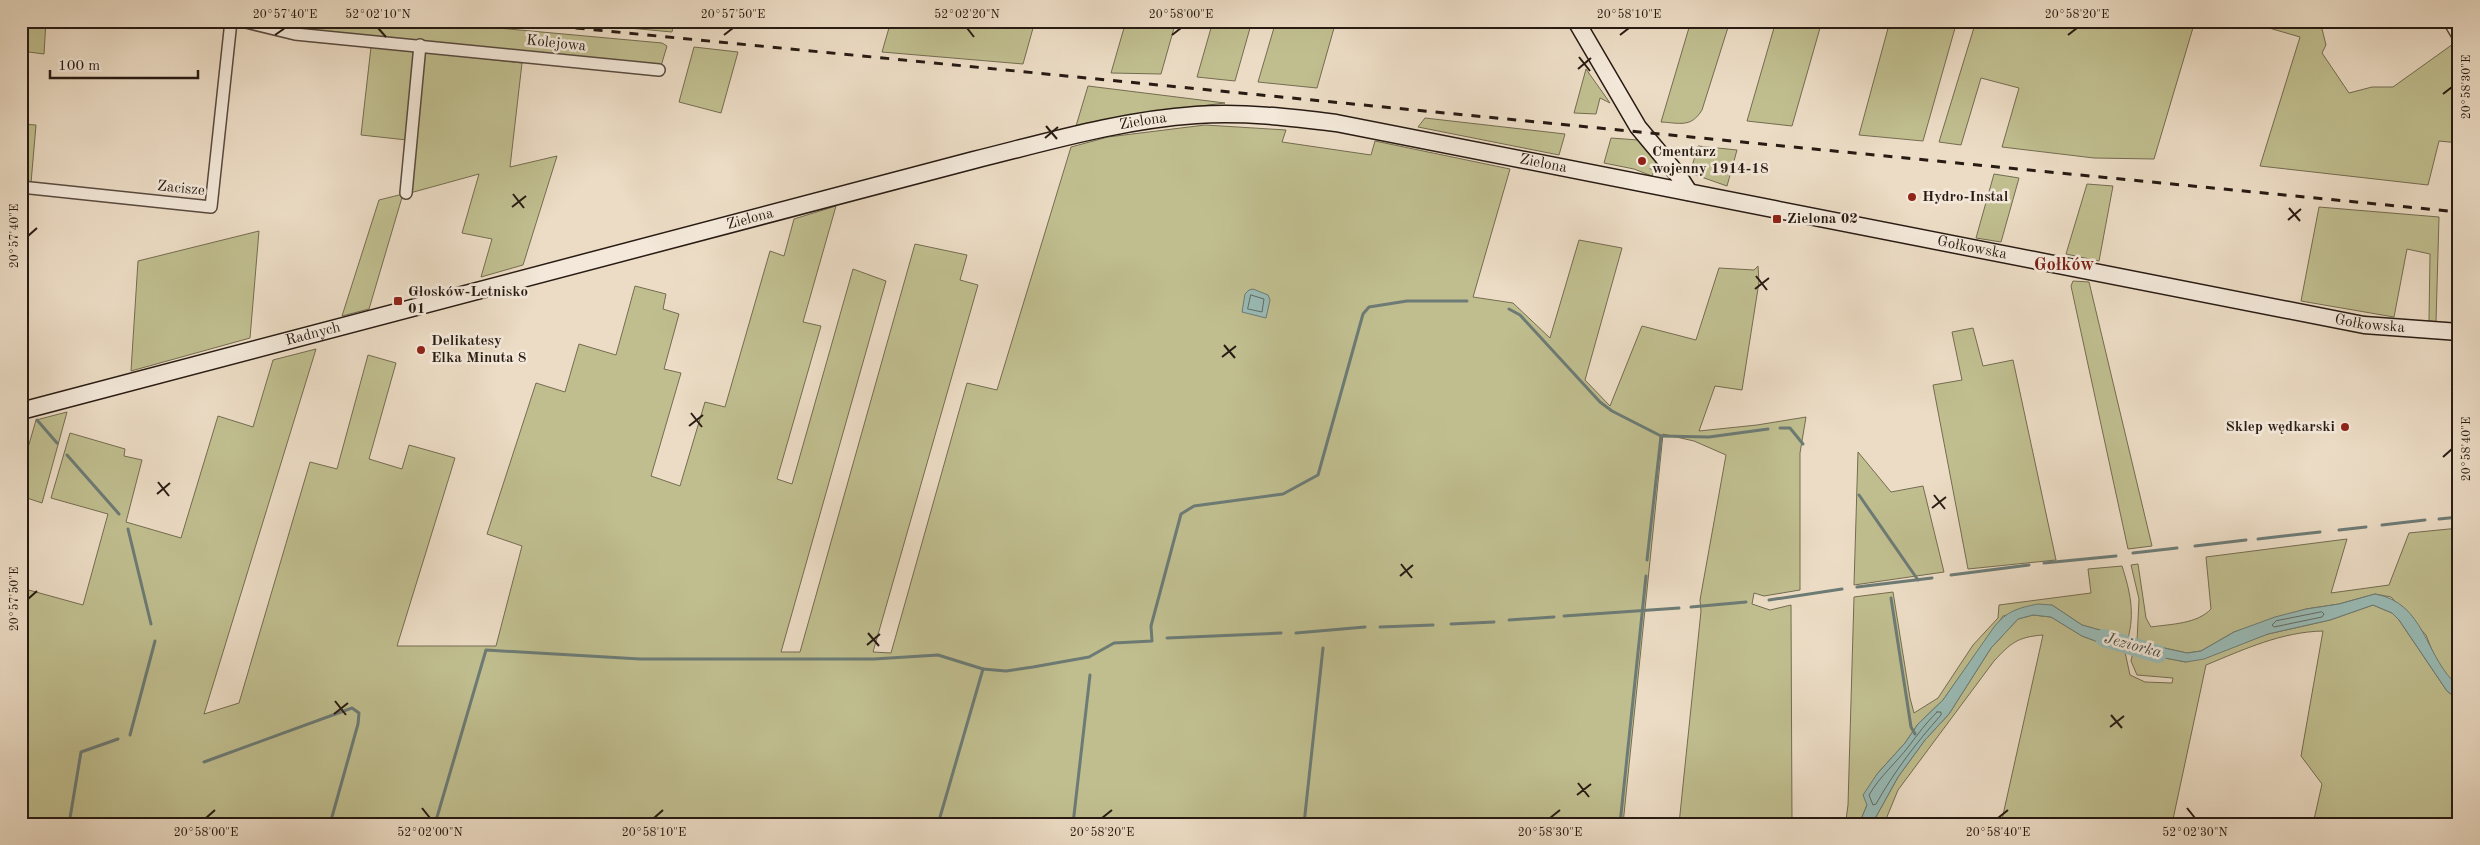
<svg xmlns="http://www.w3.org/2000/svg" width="2480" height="845" viewBox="0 0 2480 845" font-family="'Old Standard TT',serif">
<rect width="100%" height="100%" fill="#ecdcc5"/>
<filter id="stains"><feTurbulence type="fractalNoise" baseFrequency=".004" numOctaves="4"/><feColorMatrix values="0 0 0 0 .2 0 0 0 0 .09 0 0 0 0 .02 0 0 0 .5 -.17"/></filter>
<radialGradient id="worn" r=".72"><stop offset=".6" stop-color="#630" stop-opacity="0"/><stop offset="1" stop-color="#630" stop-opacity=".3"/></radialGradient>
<g fill="#c0be8f" stroke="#746c51">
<path d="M 21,21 L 46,21 L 44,54 L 21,51 Z"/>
<path d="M 258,21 L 421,21 L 662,43 L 667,46 L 661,66 L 267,25 Z"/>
<path d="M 553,21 L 674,21 L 672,32 Z"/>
<path d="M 891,21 L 1035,21 L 1023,64 L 882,52 Z"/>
<path d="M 1126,21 L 1176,21 L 1161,74 L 1111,73 Z"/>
<path d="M 1213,21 L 1252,21 L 1235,81 L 1197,77 Z"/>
<path d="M 1276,21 L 1336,21 L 1317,88 L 1258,82 Z"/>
<path d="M 1691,21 L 1730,21 L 1702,110 C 1691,128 1680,123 1661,122 Z"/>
<path d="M 1776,21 L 1822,21 L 1792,126 L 1747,121 Z"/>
<path d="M 1890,21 L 1957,21 L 1923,141 L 1859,135 Z"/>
<path d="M 1976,21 L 2195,21 L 2154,159 L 2094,158 L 2002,147 L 2019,88 L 1981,78 L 1961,145 L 1939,142 Z"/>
<path d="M 2245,21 L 2320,21 L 2326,45 L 2322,53 L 2349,93 L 2372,87 L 2393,87 L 2453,44 L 2459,53 L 2459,143 L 2439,141 L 2428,185 L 2260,166 L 2300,37 Z"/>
<path d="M 371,47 L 415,52 L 407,140 L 361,135 Z"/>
<path d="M 694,47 L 738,52 L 721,113 L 679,102 Z"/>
<path d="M 425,52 L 522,63 L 510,167 L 557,156 L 523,265 L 481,277 L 492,239 L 462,233 L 479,174 L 410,193 Z"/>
<path d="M 1586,69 L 1610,103 L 1600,98 L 1596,114 L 1574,113 Z"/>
<path d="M 1088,86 L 1225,103 L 1150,112 L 1076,126 Z"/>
<path d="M 1425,118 L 1565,134 L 1559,155 L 1418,127 Z"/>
<path d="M 21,124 L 36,125 L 31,183 L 21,182 Z"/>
<path d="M 1205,125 L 1286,130 L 1282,142 L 1371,155 L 1375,141 L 1510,169 L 1473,297 L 1513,303 L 1550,338 L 1579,240 L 1622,248 L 1585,380 L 1610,406 L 1642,326 L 1696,340 L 1719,268 L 1754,270 L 1758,266 L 1759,282 L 1742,390 L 1715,386 L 1699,431 L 1757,425 L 1806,417 L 1800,453 L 1800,590 L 1764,596 L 1754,593 L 1752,604 L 1770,610 L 1791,605 L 1792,824 L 1679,824 L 1701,611 L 1700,600 L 1726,455 L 1694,441 L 1663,434 L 1623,824 L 21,824 L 21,604 L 25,589 L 83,605 L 108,514 L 51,498 L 70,433 L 125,449 L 124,456 L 142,460 L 126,522 L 181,538 L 218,416 L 253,427 L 273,360 L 316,349 L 204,714 L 239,703 L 310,462 L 337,469 L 368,355 L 396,363 L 369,459 L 402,469 L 409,445 L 455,458 L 397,646 L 496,646 L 522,546 L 487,534 L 536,383 L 565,392 L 579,344 L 616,355 L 635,286 L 666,294 L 663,309 L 679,314 L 664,369 L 681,373 L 651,476 L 680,486 L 705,402 L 725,407 L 770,251 L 784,256 L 794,219 L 836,206 L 803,322 L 821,326 L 777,479 L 792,484 L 853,269 L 886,281 L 781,652 L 800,652 L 915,244 L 967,255 L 960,280 L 978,285 L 873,652 L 891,653 L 967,383 L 997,390 L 1071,147 L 1108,137 Z"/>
<path d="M 1611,138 L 1638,140 L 1656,162 L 1655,166 L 1651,166 L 1650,169 L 1655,169 L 1652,176 L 1634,169 L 1604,163 Z"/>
<path d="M 1698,146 L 1737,150 L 1727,186 L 1690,173 Z"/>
<path d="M 1994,174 L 2019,178 L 2001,242 L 1976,238 Z"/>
<path d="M 2087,184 L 2113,186 L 2099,261 L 2066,254 Z"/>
<path d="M 403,194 L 369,309 L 342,316 L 379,200 Z"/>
<path d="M 2319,207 L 2439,217 L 2436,322 L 2429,321 L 2430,254 L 2407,249 L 2394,317 L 2301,301 Z"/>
<path d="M 259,231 L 250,338 L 131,371 L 138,261 Z"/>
<path d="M 2073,281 L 2089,282 L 2152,546 L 2128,549 L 2071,286 Z"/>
<path d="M 1973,328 L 1983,366 L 2013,360 L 2056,560 L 1968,569 L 1933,385 L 1962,380 L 1952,332 Z"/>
<path d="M 67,412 L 42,503 L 21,496 L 21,472 L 36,420 Z"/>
<path d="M 1858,452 L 1891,492 L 1923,486 L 1944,572 L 1854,585 Z"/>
<path d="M 2459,528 L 2459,687 L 2445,675 L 2435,658 L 2426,635 L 2391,597 L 2375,594 L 2339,604 L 2306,609 L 2234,632 L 2201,651 L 2187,653 L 2137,642 L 2139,599 L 2131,565 L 2138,564 L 2146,618 L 2151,627 C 2171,624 2197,624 2211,609 L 2206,557 L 2347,539 L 2331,593 L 2389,585 L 2409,533 Z"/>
<path d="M 2122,566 C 2130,591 2135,613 2128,638 L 2082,625 L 2052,605 L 2003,616 L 1943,700 L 1918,724 L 1905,743 L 1877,774 L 1867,805 L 1862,817 L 1855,824 L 1840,824 L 1846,820 L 1848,805 L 1854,597 L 1893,592 L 1910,698 L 1914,713 L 1938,698 L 1973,645 L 1998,618 L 1999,605 L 2091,593 L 2088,569 Z"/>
<path d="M 2373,605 L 2392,613 L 2399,620 L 2447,691 L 2459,700 L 2459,824 L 2313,824 L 2322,784 L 2301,756 L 2323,631 C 2281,632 2245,649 2206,665 L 2172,824 L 2001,824 L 2043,635 C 2017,637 2011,643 1994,661 L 1898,790 L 1884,824 L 1872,824 L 1898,777 L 1925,740 L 1949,714 L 1991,648 L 2018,619 L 2033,615 L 2051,617 L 2082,636 L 2125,652 L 2130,675 L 2145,682 L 2172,683 L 2173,678 L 2137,675 L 2131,661 L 2133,652 L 2186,662 L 2268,634 L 2330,620 Z"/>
</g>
<g fill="#99bbb6" stroke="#6c7b75">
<path d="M 1253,289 L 1268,295 L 1270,300 L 1266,318 L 1242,312 L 1245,294 L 1249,290 Z"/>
<path d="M 2375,594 C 2426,603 2424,657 2459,687 L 2459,700 L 2447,691 L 2399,620 L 2392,613 L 2373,605 L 2330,620 L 2268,634 L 2204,659 L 2186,662 L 2133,652 L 2137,642 L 2187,653 L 2201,651 L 2234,632 L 2275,617 L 2306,609 L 2339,604 Z"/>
<path d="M 2038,604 L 2052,605 L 2082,625 L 2128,638 L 2125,652 L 2082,636 L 2051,617 L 2033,615 L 2018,619 L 1991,648 L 1949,714 L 1925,740 L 1898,777 L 1872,824 L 1855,824 L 1862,817 L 1867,805 L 1863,795 L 1877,774 L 1905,743 L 1918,724 L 1943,700 L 1994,627 C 2007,611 2018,608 2038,604 Z"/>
</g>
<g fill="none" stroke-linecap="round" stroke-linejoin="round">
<g stroke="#606b64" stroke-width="1">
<path d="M 1251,295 L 1264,299 L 1262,312 L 1248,309 Z"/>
<path d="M 2322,612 L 2324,614 L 2322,617 L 2274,627 L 2272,625 L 2276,621 Z"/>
<path d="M 1937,712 L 1941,712 L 1941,715 C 1916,743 1894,772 1876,804 L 1873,805 L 1869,795 C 1880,776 1896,763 1909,746 C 1918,734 1926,723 1937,712 Z"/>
</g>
<g stroke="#6c7b75" stroke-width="3">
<path d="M 1509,309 L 1520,315 L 1600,402 L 1612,411 L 1661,436 L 1647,560"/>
<path d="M 37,420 L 57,443"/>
<path d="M 1780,428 L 1790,428 L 1803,444"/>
<path d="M 1661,436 L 1709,437 L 1768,429"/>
<path d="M 67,455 L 119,514"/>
<path d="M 1859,495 L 1918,580"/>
<path d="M 2439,519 L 2459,517"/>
<path d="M 2382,525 L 2425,520"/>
<path d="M 128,529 L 151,624"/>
<path d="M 2339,530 L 2366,527"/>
<path d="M 2258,539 L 2320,532"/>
<path d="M 2195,546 L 2246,540"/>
<path d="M 2133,553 L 2177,548"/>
<path d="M 2044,563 L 2116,556"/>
<path d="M 1951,575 L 2029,565"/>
<path d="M 1857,587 L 1932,578"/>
<path d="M 1891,598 L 1911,727 L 1915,734"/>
<path d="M 1769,600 L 1842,589"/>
<path d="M 1691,607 L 1746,602"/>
<path d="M 1564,616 L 1679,608"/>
<path d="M 1509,620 L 1554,617"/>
<path d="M 1451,624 L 1494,622"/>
<path d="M 1380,627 L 1433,625"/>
<path d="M 1296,633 L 1365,627"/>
<path d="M 1167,638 L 1281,633"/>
<path d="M 130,735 L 155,641"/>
<path d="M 204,762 L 352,708 L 359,713 L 358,724 L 330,824"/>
<path d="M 69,824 L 81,752 L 118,739"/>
<path d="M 435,824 L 486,650 L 640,659 L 874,659 L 938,655 L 983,669"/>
<path d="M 938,824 L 983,669 L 1006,671 L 1033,667 L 1089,657 L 1114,643 L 1152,641 L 1151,626 L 1181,514 L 1194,506 L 1283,494 L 1318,475 L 1363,314 L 1369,307 L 1407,301 L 1467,301"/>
<path d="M 1073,824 L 1090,675"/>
<path d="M 1304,824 L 1323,648"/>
<path d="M 1620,824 L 1646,576"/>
</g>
<path stroke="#99bbb6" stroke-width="18" d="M 2104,638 L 2158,654"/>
<defs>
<g id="street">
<path d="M 242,21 L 295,34 L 659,70"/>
<path d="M 2449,21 L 2459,38"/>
<path d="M 21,187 L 211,207 L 231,21"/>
<path d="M 406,193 L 420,45"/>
</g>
<g id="secondary">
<path d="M 1576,21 L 1638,127 L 1678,175 L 1689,192"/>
<path id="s1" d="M 21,411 L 974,160 C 1047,142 1121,120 1196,115 C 1244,112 1289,117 1336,123 L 2364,325 L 2459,332"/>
</g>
</defs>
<use href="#street" stroke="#594b40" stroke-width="14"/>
<use href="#secondary" stroke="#281b13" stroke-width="19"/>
<use href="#street" stroke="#f3e8d9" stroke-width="11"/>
<use href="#secondary" stroke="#f3e8d9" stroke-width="16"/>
<path stroke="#281b13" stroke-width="3" stroke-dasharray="9 9" stroke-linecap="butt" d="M 504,21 L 2459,212"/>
</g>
<path fill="none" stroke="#281b13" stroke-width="2" d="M 378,28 L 386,37M 967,28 L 974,37M 275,35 L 285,28M 724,35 L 733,28M 1172,35 L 1181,28M 1620,35 L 1629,28M 2068,35 L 2077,28M 1579,57 L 1590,71M 1578,69 L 1591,58M 2443,94 L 2452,87M 1046,126 L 1057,139M 1045,138 L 1058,127M 513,194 L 524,208M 512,207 L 526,196M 2289,208 L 2300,221M 2288,220 L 2301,209M 28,236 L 37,228M 1756,276 L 1767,290M 1755,289 L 1769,278M 1224,345 L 1235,358M 1222,357 L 1236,346M 691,413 L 702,427M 689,426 L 703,415M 2443,457 L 2452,449M 158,482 L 169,496M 157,494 L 170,483M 1934,495 L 1945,509M 1932,508 L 1946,497M 1401,564 L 1412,578M 1400,576 L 1413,565M 28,599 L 37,591M 868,633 L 879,646M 867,645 L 880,634M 335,701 L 346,715M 334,714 L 348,703M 2111,715 L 2122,728M 2110,727 L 2124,716M 1578,783 L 1589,797M 1577,795 L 1591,784M 422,808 L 430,818M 2187,808 L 2195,818M 206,818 L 215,810M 654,818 L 663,810M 1102,818 L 1112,810M 1550,818 L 1560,810M 1998,818 L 2008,810"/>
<g fill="#8f2418" stroke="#f3e8d9" stroke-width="2">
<circle cx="1642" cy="161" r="5"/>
<circle cx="1912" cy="197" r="5"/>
<rect x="1772" y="214" width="10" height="10" rx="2.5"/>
<rect x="393" y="296" width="10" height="10" rx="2.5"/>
<circle cx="421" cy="350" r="5"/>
<circle cx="2345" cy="427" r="5"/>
</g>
<g text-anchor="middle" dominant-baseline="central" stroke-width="5" stroke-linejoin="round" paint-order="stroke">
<g font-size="15" fill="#281b13" stroke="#f3e8d9">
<text transform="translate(556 44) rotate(6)">Kolejowa</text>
<text stroke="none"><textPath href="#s1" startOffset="1159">Zielona</textPath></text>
<text stroke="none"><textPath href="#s1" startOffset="1564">Zielona</textPath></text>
<text transform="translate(181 189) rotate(6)">Zacisze</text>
<text stroke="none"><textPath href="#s1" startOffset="754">Zielona</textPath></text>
<text stroke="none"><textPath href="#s1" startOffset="2001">Gołkowska</textPath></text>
<text stroke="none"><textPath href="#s1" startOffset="2406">Gołkowska</textPath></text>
<text stroke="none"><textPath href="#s1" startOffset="302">Radnych</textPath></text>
</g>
<g font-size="15" font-weight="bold" fill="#281b13" stroke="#f3e8d9" text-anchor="start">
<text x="1652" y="152">Cmentarz<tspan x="1652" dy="17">wojenny 1914-18</tspan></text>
<text x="1922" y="197">Hydro-Instal</text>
<text x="1787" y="219">Zielona 02</text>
<text x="408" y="292">Głosków-Letnisko<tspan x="408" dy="17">01</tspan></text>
<text x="431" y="341">Delikatesy<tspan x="431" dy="17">Elka Minuta 8</tspan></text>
<text x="2335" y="427" text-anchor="end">Sklep wędkarski</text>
</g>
<g font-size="16" font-style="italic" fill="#4a4b44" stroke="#f3e8d9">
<text transform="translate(2133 646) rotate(15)">Jeziorka</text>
</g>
<g font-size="18" font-weight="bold" fill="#7a1f14" stroke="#f3e8d9">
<text x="2064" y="265">Gołków</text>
</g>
</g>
<rect width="2480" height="845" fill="none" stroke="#ecdcc5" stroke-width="55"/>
<path d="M50 70v8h148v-8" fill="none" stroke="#281b13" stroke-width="2.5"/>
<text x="58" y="70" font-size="15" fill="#281b13" stroke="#f3e8d9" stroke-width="4" paint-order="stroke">100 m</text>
<rect x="28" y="28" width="2424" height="790" fill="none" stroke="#281b13" stroke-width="2"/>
<g font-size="12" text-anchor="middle" fill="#281b13">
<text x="285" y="18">20°57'40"E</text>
<text x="378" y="18">52°02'10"N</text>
<text x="733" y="18">20°57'50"E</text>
<text x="967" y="18">52°02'20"N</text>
<text x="1181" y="18">20°58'00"E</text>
<text x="1629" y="18">20°58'10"E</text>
<text x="2077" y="18">20°58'20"E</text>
<text transform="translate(2466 87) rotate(-90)" y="4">20°58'30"E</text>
<text transform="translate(14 236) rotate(-90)" y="4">20°57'40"E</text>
<text transform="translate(2466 449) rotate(-90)" y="4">20°58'40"E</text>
<text transform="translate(14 599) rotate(-90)" y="4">20°57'50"E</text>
<text x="206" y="836">20°58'00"E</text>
<text x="430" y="836">52°02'00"N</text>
<text x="654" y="836">20°58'10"E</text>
<text x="1102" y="836">20°58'20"E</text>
<text x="1550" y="836">20°58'30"E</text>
<text x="1998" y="836">20°58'40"E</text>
<text x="2195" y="836">52°02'30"N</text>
</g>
<rect width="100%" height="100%" filter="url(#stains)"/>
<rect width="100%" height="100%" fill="url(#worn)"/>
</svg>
